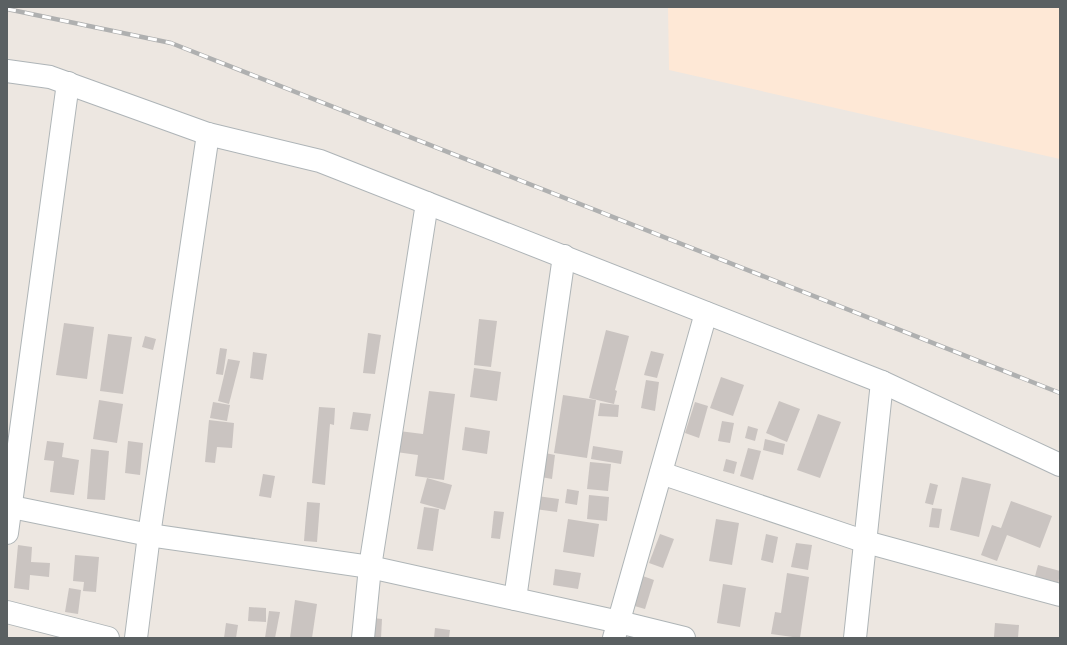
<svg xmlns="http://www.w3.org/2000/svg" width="1067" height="645" viewBox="0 0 1067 645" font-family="'Archivo Narrow',sans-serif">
<rect width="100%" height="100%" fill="#ede7e1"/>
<path fill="#fee8d6" d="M 668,7 L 1060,7 L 1060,159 L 669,70 Z"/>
<g fill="#cac4c1">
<path d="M 479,319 L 497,321 L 491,367 L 474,365 Z"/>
<path d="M 64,323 L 94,327 L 87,379 L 56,375 Z"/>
<path d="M 606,330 L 629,336 L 615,390 L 617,391 L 614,404 L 589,398 Z"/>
<path d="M 368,333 L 381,335 L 375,374 L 363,373 Z"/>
<path d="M 108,334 L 132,337 L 123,394 L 100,391 Z"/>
<path d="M 145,336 L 156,339 L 153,350 L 142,347 Z"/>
<path d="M 220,348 L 227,349 L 223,375 L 216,374 Z"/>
<path d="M 651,351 L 664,354 L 657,378 L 644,375 Z"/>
<path d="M 253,352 L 267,354 L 263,380 L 250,378 Z"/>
<path d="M 228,359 L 240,361 L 229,404 L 218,401 Z"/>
<path d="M 474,368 L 501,372 L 497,401 L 470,397 Z"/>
<path d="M 721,377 L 744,385 L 733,416 L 710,408 Z"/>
<path d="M 646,380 L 659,382 L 655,411 L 641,408 Z"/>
<path d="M 429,391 L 455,394 L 444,480 L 415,476 L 418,455 L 396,452 L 399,431 L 423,434 Z"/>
<path d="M 563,395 L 596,400 L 587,458 L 554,453 Z"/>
<path d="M 99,400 L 123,404 L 117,443 L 93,439 Z"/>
<path d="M 779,401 L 800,409 L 787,442 L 766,433 Z"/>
<path d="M 213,402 L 230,405 L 227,421 L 210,418 Z"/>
<path d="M 695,402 L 708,406 L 699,438 L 685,433 Z"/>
<path d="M 600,403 L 619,405 L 618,417 L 598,416 Z"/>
<path d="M 319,407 L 335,408 L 334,425 L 330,424 L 325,485 L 312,483 Z"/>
<path d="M 353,412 L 371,414 L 368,431 L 350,429 Z"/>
<path d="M 818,414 L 841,422 L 820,478 L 797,470 Z"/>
<path d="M 209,420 L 234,423 L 232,448 L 217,447 L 215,463 L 205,462 Z"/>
<path d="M 722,421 L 734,423 L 730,443 L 718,441 Z"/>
<path d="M 748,426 L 758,429 L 755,441 L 745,438 Z"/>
<path d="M 465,427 L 490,431 L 487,454 L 462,450 Z"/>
<path d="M 765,439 L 785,444 L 783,455 L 763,450 Z"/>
<path d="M 47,441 L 64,443 L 62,457 L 79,460 L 74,495 L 50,492 L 54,461 L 44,460 Z"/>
<path d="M 128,441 L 143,443 L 140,475 L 125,473 Z"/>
<path d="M 593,446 L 623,451 L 621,464 L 591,459 Z"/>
<path d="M 748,448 L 761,451 L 753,480 L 740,476 Z"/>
<path d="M 91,449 L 109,451 L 105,500 L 87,499 Z"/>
<path d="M 545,453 L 555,455 L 552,479 L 541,477 Z"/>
<path d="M 726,459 L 737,462 L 734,474 L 723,471 Z"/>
<path d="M 590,462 L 611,464 L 608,491 L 587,489 Z"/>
<path d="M 263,474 L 275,476 L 271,498 L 259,496 Z"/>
<path d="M 962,477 L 991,484 L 979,537 L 950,530 Z"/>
<path d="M 427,478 L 452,485 L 445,510 L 420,503 Z"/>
<path d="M 930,483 L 938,485 L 933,505 L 925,503 Z"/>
<path d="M 567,489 L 579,491 L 577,505 L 565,503 Z"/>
<path d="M 589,495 L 609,497 L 607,521 L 587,519 Z"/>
<path d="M 537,496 L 559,499 L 557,512 L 535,509 Z"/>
<path d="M 1011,501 L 1052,516 L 1040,548 L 1007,535 L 997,561 L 981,555 L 992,525 L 1001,528 Z"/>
<path d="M 307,502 L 320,503 L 317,542 L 304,541 Z"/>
<path d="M 424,507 L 439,509 L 433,551 L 417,549 Z"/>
<path d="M 932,508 L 942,509 L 939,528 L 929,527 Z"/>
<path d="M 494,511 L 504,512 L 500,539 L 491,538 Z"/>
<path d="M 568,519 L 599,524 L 594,557 L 563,552 Z"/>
<path d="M 716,519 L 739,523 L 732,565 L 709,561 Z"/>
<path d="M 660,534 L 674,539 L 663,568 L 649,563 Z"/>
<path d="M 766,534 L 778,537 L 773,563 L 761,560 Z"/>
<path d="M 796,543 L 812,545 L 808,570 L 791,567 Z"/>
<path d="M 18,545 L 32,547 L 31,562 L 50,563 L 49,577 L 30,575 L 29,590 L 14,588 Z"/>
<path d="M 75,555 L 99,557 L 96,592 L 83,591 L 84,582 L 73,581 Z"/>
<path d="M 1038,565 L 1060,571 L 1058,586 L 1034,580 Z"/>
<path d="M 555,569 L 581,573 L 578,589 L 553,585 Z"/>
<path d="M 787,573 L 809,577 L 800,638 L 771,634 L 775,612 L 781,613 Z"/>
<path d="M 640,575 L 654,580 L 645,609 L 631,605 Z"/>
<path d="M 723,584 L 746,588 L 740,627 L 717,623 Z"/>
<path d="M 69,588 L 81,590 L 78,614 L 65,612 Z"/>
<path d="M 295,600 L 317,604 L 312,638 L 290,638 Z"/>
<path d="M 249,607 L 266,608 L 266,622 L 248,621 Z"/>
<path d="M 269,611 L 280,612 L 275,638 L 265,638 Z"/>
<path d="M 373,618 L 382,619 L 381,638 L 372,637 Z"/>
<path d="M 226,623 L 238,625 L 236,638 L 224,638 Z"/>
<path d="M 995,623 L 1019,625 L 1018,638 L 994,637 Z"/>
<path d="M 435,628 L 450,630 L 449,638 L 434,638 Z"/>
</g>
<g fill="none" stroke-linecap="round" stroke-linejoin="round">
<defs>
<g id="street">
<path d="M 661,473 L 866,542 L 1060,595"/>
<path d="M 7,506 L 149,535 L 370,567 L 619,622 L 684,638"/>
<path d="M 7,533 L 68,83"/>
<path d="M 515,599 L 564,256"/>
<path d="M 7,612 L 108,638"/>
<path d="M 136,638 L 149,535 L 208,134"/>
<path d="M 363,638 L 370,567 L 427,203"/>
<path d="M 614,638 L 706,313"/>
<path d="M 855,638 L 882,382"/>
</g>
<path id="secondary" d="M 7,71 L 50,77 L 208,134 L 320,161 L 882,382 L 1060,465"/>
</defs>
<use href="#street" stroke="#afb5b7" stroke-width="24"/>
<use href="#secondary" stroke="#aeb4b7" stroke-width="24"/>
<use href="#street" stroke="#fff" stroke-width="22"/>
<use href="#secondary" stroke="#fff" stroke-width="22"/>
<defs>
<path id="rail" d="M 7,9 L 171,43 L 1060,393"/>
</defs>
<use href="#rail" stroke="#afb0b0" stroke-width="4.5"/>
<use href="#rail" stroke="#fff" stroke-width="3" stroke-dasharray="9" stroke-linecap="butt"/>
</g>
<rect width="1067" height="645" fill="none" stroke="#5a6062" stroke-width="16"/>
</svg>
